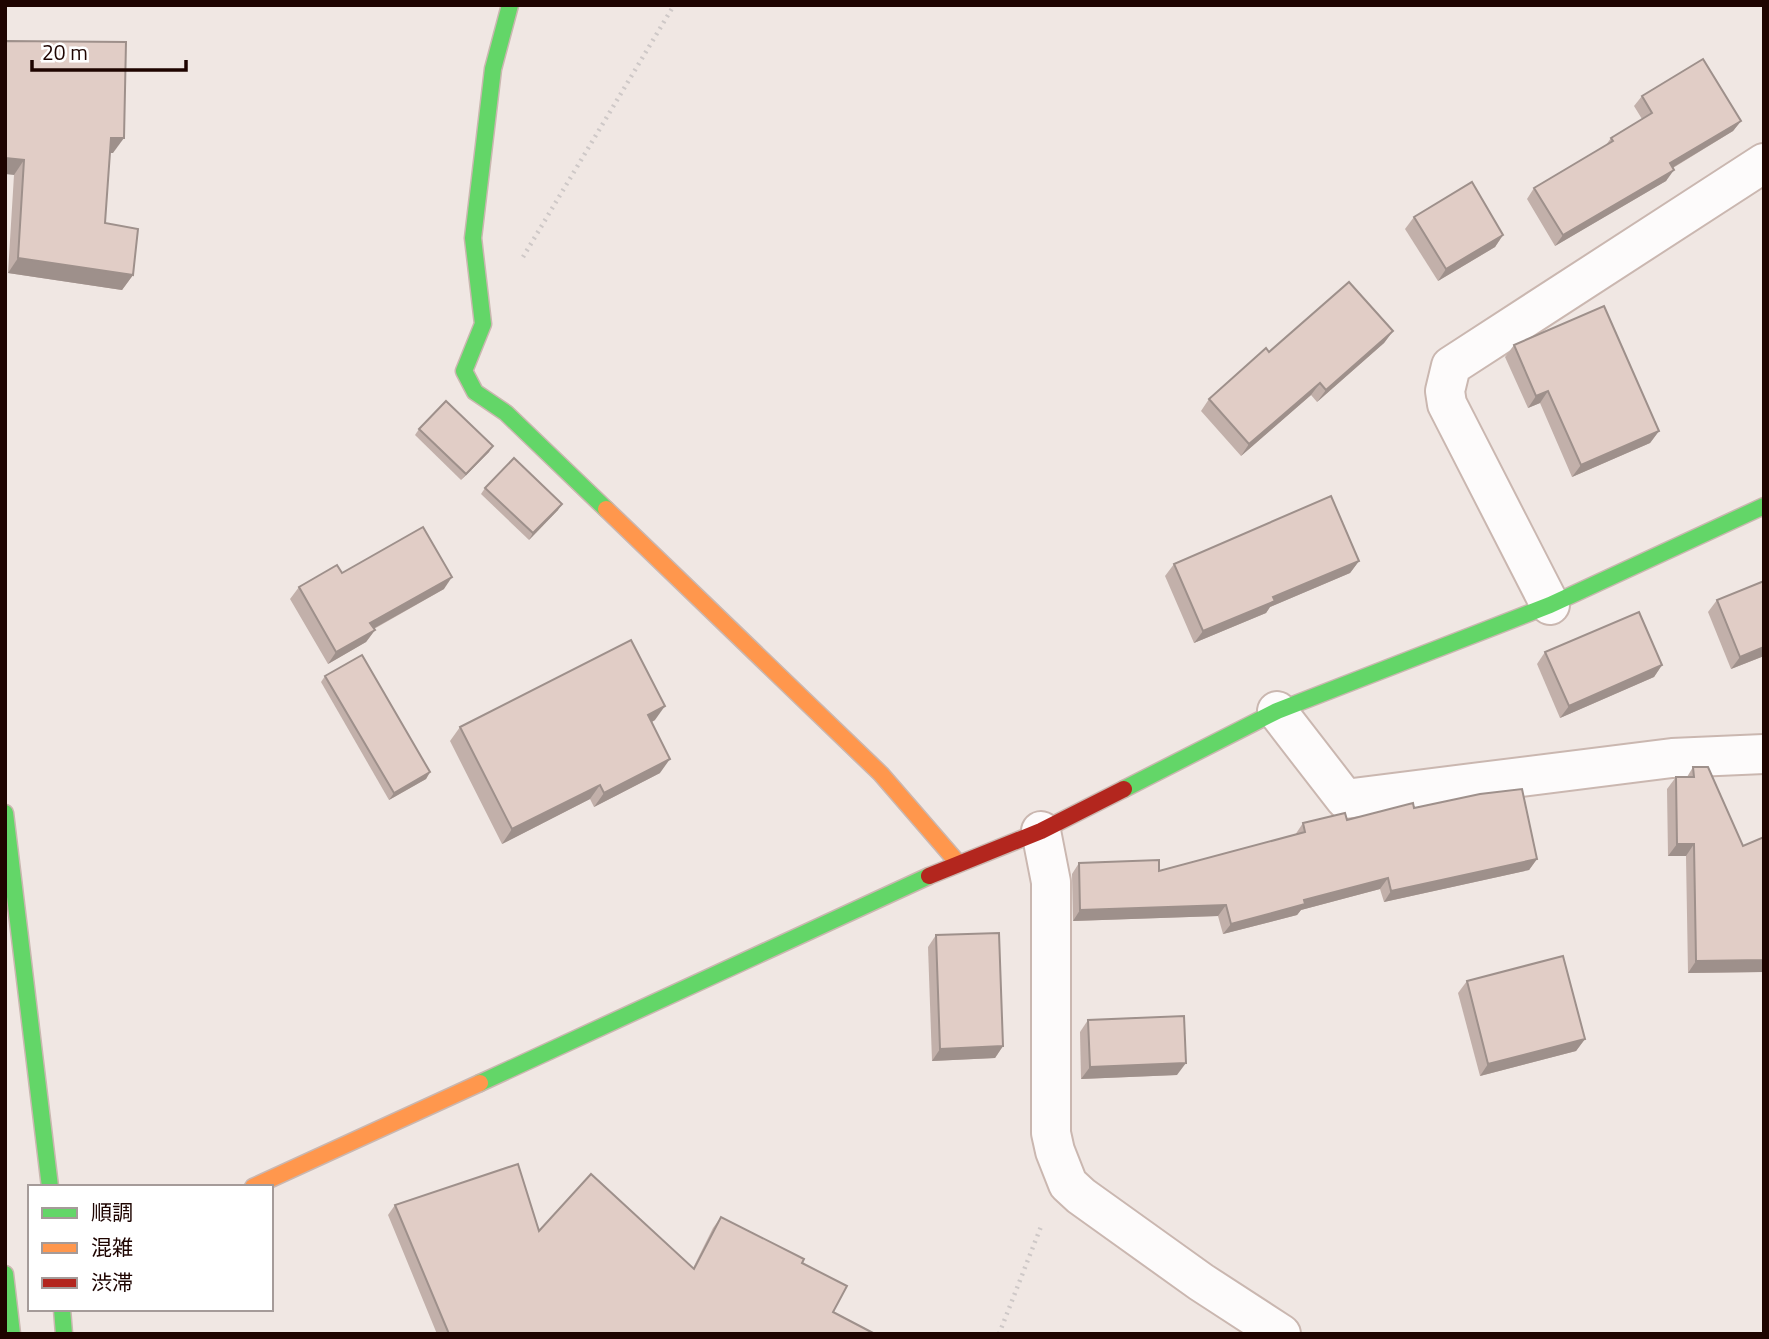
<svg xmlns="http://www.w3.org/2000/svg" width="1769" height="1339" viewBox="0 0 1769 1339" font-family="'Titillium Web','Noto Sans JP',sans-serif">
<rect width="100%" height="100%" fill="#f0e7e3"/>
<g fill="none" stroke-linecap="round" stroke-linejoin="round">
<defs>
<g id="street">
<path d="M 1550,605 L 1447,404 L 1445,391 L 1451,366 L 1764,163"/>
<path d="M 1277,711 L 1345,799 L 1672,758 L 1764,754"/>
<path d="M 1041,831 L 1051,882 L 1051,1133 L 1055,1151 L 1068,1184 L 1081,1196 L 1201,1282 L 1281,1334"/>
</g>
<g id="fast">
<path d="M 510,5 L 493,69 L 473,238 L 483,324 L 464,371 L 475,392 L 506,413 L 606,509"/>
<path d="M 1124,789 L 1277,711 L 1550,605 L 1764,506"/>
<path d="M 5,813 L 50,1187"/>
<path d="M 480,1083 L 929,876"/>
<path d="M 5,1274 L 12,1334"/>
<path d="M 62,1309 L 64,1334"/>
</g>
<g id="slow">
<path d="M 606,509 L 881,774 L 958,863"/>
<path d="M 253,1187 L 480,1083"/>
</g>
<path id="jam" d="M 929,876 L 1041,831 L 1124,789"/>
</defs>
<use href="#street" stroke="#cab7b0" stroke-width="42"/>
<use href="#fast" stroke="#cab7b0" stroke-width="19"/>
<use href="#slow" stroke="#cab7b0" stroke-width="19"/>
<use href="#jam" stroke="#cab7b0" stroke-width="19"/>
<g stroke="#cec8c7" stroke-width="4.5" stroke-dasharray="2 5" stroke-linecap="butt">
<path d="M 523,257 L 674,5"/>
<path d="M 999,1334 L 1042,1224"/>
</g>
<use href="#street" stroke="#fdfbfb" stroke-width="38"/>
<use href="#fast" stroke="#63d668" stroke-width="16"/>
<use href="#slow" stroke="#ff974d" stroke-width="16"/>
<use href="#jam" stroke="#b3261e" stroke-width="16"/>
</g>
<g fill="#c2b0aa">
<path d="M 5,41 L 113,153 L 110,153 L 105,223 L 133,275 L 122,290 L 8,273 L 14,175 Z"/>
<path d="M 1642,96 L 1741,121 L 1733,131 L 1673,168 L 1666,181 L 1555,246 L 1527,199 L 1534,188 L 1606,145 L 1611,138 L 1642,119 L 1634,106 Z"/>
<path d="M 1414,217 L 1503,235 L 1495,247 L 1438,281 L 1405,229 Z"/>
<path d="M 1393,331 L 1384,343 L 1317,402 L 1311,395 L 1241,456 L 1201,411 L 1209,399 L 1269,352 Z"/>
<path d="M 1514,345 L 1659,431 L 1650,443 L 1572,477 L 1540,403 L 1528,408 L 1505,357 Z"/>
<path d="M 419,429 L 489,452 L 461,480 L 415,435 Z"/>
<path d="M 485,488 L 558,510 L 529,540 L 481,494 Z"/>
<path d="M 1359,561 L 1350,573 L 1270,607 L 1266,613 L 1194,643 L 1165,576 L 1174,564 Z"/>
<path d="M 342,573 L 444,589 L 374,629 L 375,630 L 366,642 L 328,664 L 290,599 L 299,587 Z"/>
<path d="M 1764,581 L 1764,656 L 1731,669 L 1708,612 L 1717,600 Z"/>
<path d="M 1545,652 L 1662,665 L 1654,677 L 1560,718 L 1537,664 Z"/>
<path d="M 325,676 L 430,772 L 426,779 L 389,800 L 321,682 Z"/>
<path d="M 655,720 L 652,722 L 660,773 L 594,807 L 590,799 L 502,844 L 450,741 L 460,727 Z"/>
<path d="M 1693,767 L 1743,846 L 1764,837 L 1763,972 L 1688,973 L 1686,856 L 1668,856 L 1667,789 L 1676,777 L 1687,777 Z"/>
<path d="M 1414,808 L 1537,859 L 1529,870 L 1384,902 L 1380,889 L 1301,910 L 1297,915 L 1223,934 L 1218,916 L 1073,921 L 1072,874 L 1079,863 L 1159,871 L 1295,835 L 1303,823 L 1347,820 Z"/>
<path d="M 936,935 L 1003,1046 L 995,1058 L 932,1061 L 928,947 Z"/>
<path d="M 1467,981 L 1585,1039 L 1576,1051 L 1480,1076 L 1458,993 Z"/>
<path d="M 1088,1020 L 1177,1075 L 1081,1079 L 1080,1032 Z"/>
<path d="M 395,1205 L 539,1231 L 693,1268 L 713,1228 L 721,1217 L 802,1263 L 833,1312 L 875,1334 L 437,1334 L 388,1215 Z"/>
</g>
<g fill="#9e908b">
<path d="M 1741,121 L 1733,131 L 1662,174 L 1670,163 Z"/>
<path d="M 111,138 L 124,138 L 113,153 L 100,153 Z"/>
<path d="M 5,158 L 24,160 L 14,175 L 5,174 Z"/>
<path d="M 1674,170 L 1666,181 L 1555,246 L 1563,235 Z"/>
<path d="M 1503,235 L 1495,247 L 1438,281 L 1446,269 Z"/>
<path d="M 18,258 L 133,275 L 122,290 L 8,273 Z"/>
<path d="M 1393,331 L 1384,343 L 1317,402 L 1326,390 Z"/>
<path d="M 1320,383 L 1311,395 L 1241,456 L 1249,444 Z"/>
<path d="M 1548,391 L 1540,403 L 1528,408 L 1536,396 Z"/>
<path d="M 1659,431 L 1650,443 L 1572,477 L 1581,465 Z"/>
<path d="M 493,446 L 489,452 L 461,480 L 466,474 Z"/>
<path d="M 562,504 L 558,510 L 529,540 L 533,533 Z"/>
<path d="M 1359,561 L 1350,573 L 1270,607 L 1266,613 L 1194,643 L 1203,631 L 1273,597 Z"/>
<path d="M 452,577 L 444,589 L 362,635 L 370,623 Z"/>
<path d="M 375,630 L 366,642 L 328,664 L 336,652 Z"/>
<path d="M 1764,647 L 1764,656 L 1731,669 L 1740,657 Z"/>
<path d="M 1662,665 L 1654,677 L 1560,718 L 1569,706 Z"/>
<path d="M 665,706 L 655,720 L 638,729 L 648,715 Z"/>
<path d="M 670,759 L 660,773 L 594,807 L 604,793 Z"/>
<path d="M 430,772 L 426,779 L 389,800 L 394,793 Z"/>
<path d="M 600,785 L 590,799 L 502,844 L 512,829 Z"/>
<path d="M 1677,844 L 1694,844 L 1686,856 L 1668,856 Z"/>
<path d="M 1537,859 L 1529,870 L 1384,902 L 1391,891 Z"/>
<path d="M 1388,878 L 1380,889 L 1301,910 L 1297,915 L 1223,934 L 1231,924 L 1304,900 Z"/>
<path d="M 1226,905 L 1218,916 L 1073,921 L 1080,910 Z"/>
<path d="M 1764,960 L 1763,972 L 1688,973 L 1696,961 Z"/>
<path d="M 1585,1039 L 1576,1051 L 1480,1076 L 1488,1064 Z"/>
<path d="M 1003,1046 L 995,1058 L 932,1061 L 940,1049 Z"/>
<path d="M 1186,1063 L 1177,1075 L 1081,1079 L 1090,1067 Z"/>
</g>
<g fill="#e1cdc6" stroke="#9e908b" stroke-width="2">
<path d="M 5,41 L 126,42 L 124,138 L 111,138 L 105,223 L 138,229 L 133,275 L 18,258 L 24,160 L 5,158 Z"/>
<path d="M 1703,59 L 1741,121 L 1670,163 L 1674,170 L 1563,235 L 1534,188 L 1613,141 L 1611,138 L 1652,113 L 1642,96 Z"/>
<path d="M 1472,182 L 1503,235 L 1446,269 L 1414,217 Z"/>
<path d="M 1349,282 L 1393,331 L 1326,390 L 1320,383 L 1249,444 L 1209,399 L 1266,348 L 1269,352 Z"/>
<path d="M 1604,306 L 1659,431 L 1581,465 L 1548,391 L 1536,396 L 1514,345 Z"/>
<path d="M 446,401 L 493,446 L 466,474 L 419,429 Z"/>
<path d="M 514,458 L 562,504 L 533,533 L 485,488 Z"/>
<path d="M 1331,496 L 1359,561 L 1273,597 L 1275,601 L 1203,631 L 1174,564 Z"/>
<path d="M 423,527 L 452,577 L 370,623 L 375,630 L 336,652 L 299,587 L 337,565 L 342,573 Z"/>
<path d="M 1764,581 L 1764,647 L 1740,657 L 1717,600 Z"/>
<path d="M 1639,612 L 1662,665 L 1569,706 L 1545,652 Z"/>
<path d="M 631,640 L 665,706 L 648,715 L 670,759 L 604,793 L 600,785 L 512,829 L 460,727 Z"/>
<path d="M 362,655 L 430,772 L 394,793 L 325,676 Z"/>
<path d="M 1693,767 L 1708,767 L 1743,846 L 1764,837 L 1764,960 L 1696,961 L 1694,844 L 1677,844 L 1676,777 L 1694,777 Z"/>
<path d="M 1522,789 L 1537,859 L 1391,891 L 1388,878 L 1304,900 L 1305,904 L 1231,924 L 1226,905 L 1080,910 L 1079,863 L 1159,860 L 1159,871 L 1305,832 L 1303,823 L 1345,813 L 1347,820 L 1413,803 L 1414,808 L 1480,794 Z"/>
<path d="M 999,933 L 1003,1046 L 940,1049 L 936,935 Z"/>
<path d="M 1563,956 L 1585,1039 L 1488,1064 L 1467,981 Z"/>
<path d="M 1184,1016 L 1186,1063 L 1090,1067 L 1088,1020 Z"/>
<path d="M 518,1164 L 539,1231 L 591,1174 L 694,1269 L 721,1217 L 804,1259 L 802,1263 L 847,1286 L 833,1312 L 875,1334 L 449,1334 L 395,1205 Z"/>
</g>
<rect width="1769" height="1339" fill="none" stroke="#1e0400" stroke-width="14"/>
<rect x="28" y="1185" width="245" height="126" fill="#ffffff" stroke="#a59b99" stroke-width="2"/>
<rect x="42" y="1208" width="35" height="10" fill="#63d668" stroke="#a59b99" stroke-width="2"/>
<text x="91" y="1220" font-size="21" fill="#1e0400">順調</text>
<rect x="42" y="1243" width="35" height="10" fill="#ff974d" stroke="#a59b99" stroke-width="2"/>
<text x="91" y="1255" font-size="21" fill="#1e0400">混雑</text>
<rect x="42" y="1278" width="35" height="10" fill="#b3261e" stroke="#a59b99" stroke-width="2"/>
<text x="91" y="1290" font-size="21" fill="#1e0400">渋滞</text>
<path d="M32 60v10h154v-10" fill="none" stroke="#1e0400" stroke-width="3.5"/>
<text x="42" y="60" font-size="21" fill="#1e0400" stroke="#ffffff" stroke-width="5" paint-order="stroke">20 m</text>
</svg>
